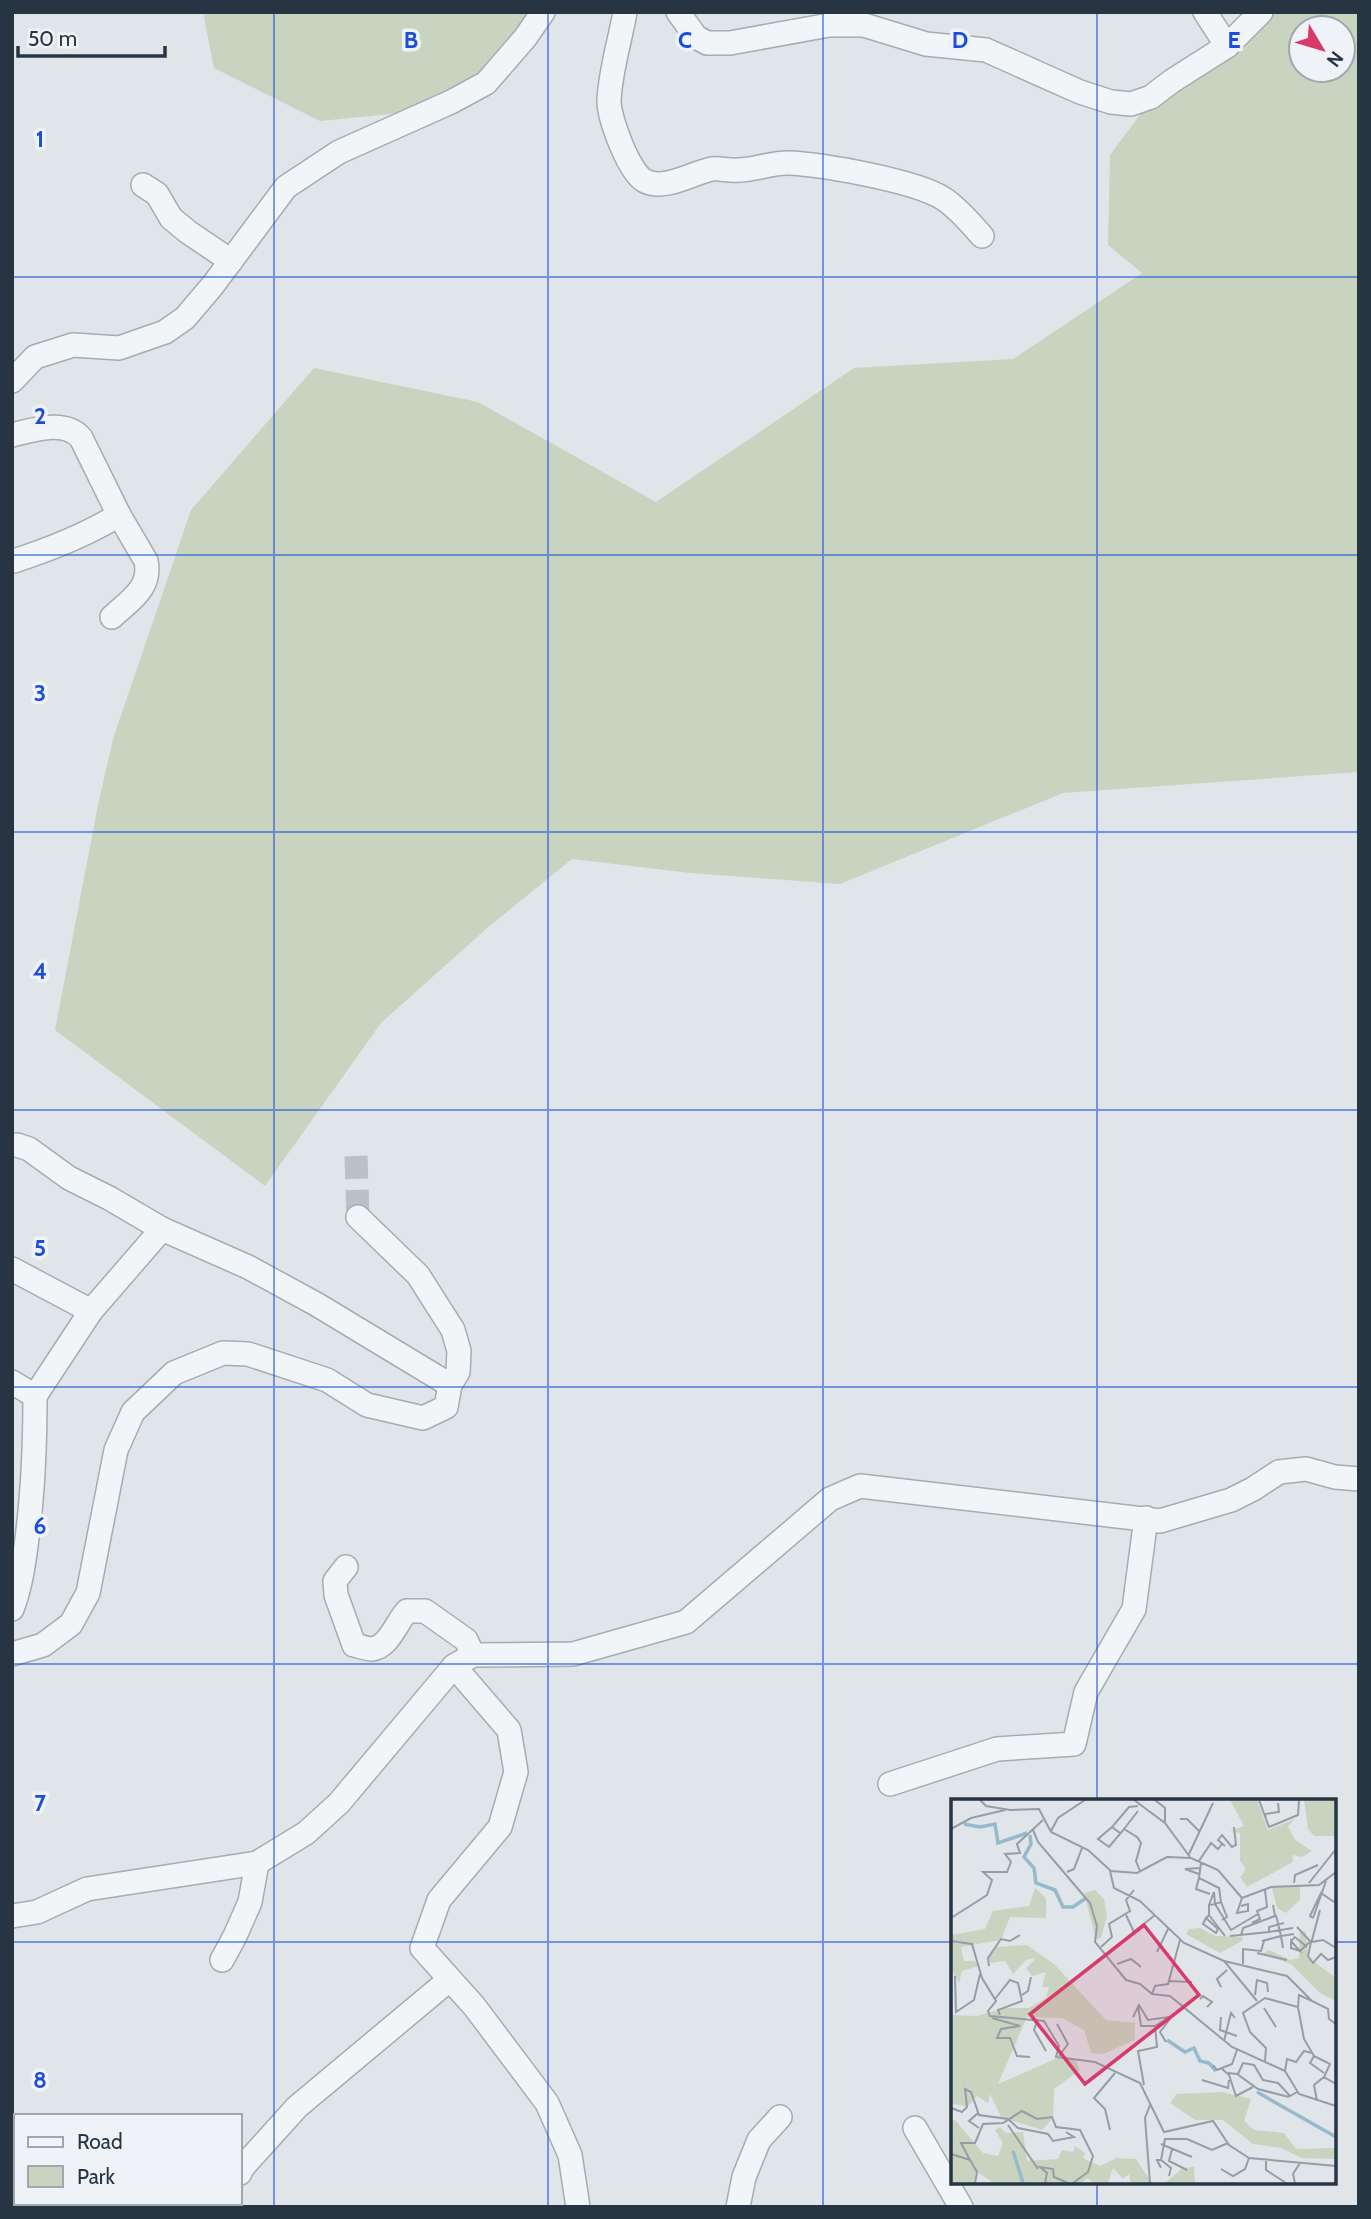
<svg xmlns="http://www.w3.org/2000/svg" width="1371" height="2219" viewBox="0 0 1371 2219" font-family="Cabin,sans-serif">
<rect width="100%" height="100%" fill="#dfe5e9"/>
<g fill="#c8d4bf" fill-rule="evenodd">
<path d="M 203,12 L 532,12 L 459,94 L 391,114 L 320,121 L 214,68 Z"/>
<path d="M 1265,12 L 1359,12 L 1359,772 L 1063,793 L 840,884 L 690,873 L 572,859 L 486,929 L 381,1023 L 265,1186 L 55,1030 L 98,805 L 113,739 L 191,510 L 314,368 L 478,402 L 656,502 L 854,368 L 1013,359 L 1142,273 L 1108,245 L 1110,155 L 1148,104 ZM 1301,28 L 1343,28 L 1343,70 L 1301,70 Z"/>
</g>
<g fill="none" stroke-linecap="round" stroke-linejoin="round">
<path stroke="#bac2c8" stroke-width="23" stroke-dasharray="23 11" stroke-linecap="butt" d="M 356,1156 L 358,1217"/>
<defs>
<g id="minor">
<path d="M 625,12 C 620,41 610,72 609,101 C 609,118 629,173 645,181 C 665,191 692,173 712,169 C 720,168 729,171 738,170 C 755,170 773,162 790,163 C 825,165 917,181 944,199 C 959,209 970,223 982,236"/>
<path d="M 678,12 L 696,37 L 707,43 L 730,43 L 829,25 L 864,25 L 926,44 L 986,50 L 1080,92 L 1111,102 L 1131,104 L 1151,97 L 1172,81 L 1227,46 L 1261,12"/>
<path d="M 1205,12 L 1227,46"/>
<path d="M 143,185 L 157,194 L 171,218 L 188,232 L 231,261"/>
<path d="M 12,381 L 35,357 L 73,345 L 119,348 L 165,332 L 185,318 L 213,285 L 286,187 L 339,152 L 451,102 L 486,83 L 525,38 L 543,12"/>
<path d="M 12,435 C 33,430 65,419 81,438 L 119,515 C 86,535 51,549 14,561"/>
<path d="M 112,617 C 129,601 152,588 146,561 L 119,515"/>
<path d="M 17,1145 L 29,1149 L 69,1178 L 109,1198 L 162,1229"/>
<path d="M 12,1269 L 91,1311"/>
<path d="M 12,1382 L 35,1396 C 35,1446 33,1496 26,1546 C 23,1568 20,1588 12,1609"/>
<path d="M 35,1396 L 91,1311 L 162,1229 L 248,1267 L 316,1304 L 450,1385"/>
<path d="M 346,1567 L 335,1581 L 336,1595 L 354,1645 C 359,1646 367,1649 372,1649 C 389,1647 396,1623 407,1611 L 425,1611 L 466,1640 L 473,1655"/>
<path d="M 12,1654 L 43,1645 L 71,1624 L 88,1593 L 116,1450 L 133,1412 L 174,1373 L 223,1353 L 248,1354 L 327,1380 L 367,1405 L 423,1418 L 446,1407 L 450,1385 L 458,1372 L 459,1351 L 453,1330 L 418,1275 L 358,1217"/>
<path d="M 454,1666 L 509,1730 L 516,1772 L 500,1827 L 439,1900 L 422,1948 L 474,2006 L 547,2103 L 570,2155 L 578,2207"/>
<path d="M 890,1784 L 997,1749 L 1074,1744 L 1086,1692 L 1134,1609 L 1146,1518"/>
<path d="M 12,1916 L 37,1912 L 87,1889 L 257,1863 L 306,1833 L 339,1803 L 454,1666 L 473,1655 L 573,1654 L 686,1622 L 830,1499 L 860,1486 L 1160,1521 L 1231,1500 L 1253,1489 L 1279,1472 L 1306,1469 L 1335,1477 L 1359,1479"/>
<path d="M 222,1960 L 235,1936 L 250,1902 L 257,1863"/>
<path d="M 915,2128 L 961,2207"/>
<path d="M 12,2159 L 16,2167"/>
<path d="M 240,2173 L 242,2168 L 297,2107 L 449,1980"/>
<path d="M 27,2203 L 28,2207"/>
<path d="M 227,2207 L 228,2203"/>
<path d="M 738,2207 L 744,2177 L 759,2140 L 780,2117"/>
</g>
</defs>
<use href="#minor" stroke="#a4acb4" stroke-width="26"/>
<use href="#minor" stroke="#f2f5f7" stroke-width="23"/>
</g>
<path fill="none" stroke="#1d4ed8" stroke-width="2" stroke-opacity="0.55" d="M 274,12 L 274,2207M 548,12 L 548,2207M 823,12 L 823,2207M 1097,12 L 1097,1801M 12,277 L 1359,277M 12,555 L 1359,555M 12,832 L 1359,832M 12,1110 L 1359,1110M 12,1387 L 1359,1387M 12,1664 L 1359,1664M 12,1942 L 953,1942M 1334,1942 L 1359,1942M 1097,2182 L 1097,2207"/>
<g transform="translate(951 1799)">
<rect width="385" height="385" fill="#dfe5e9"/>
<path d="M 279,1 L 306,1 L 317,31 L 344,20 L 337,27 L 344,41 L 361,52 L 351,58 L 341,56 L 342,63 L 296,88 L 289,78 L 295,70 L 289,62 L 289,34 L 279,32 L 293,27 ZM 353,1 L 385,1 L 385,37 L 363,37 L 357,30 ZM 349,87 L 349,101 L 335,114 L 326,109 L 321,89 ZM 84,89 L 95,99 L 95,119 L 59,118 L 50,141 L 10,148 L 13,162 L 24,162 L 28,167 L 11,172 L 8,184 L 0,169 L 0,136 L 34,130 L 42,112 L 78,107 ZM 144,91 L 153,100 L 156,117 L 150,139 L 145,140 L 133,94 ZM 249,129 L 264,137 L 292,138 L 291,142 L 269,154 L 235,135 L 238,130 ZM 349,131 L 355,133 L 357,158 L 385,179 L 385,202 L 369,194 L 340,165 L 311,155 L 318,151 L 339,161 L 348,159 ZM 76,146 L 103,165 L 155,221 L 184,224 L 184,241 L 152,255 L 140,254 L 133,231 L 111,219 L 76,218 L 47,285 L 111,257 L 124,260 L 129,271 L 103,290 L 102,319 L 91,331 L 50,318 L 39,295 L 37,304 L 26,297 L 16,308 L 0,304 L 0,206 L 1,216 L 26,217 L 54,209 L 78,209 L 95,199 L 98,188 L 91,188 L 95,173 L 81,177 L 75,169 L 85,159 L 75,161 L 62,175 L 54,162 L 40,164 L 38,159 L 46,148 ZM 272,293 L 300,300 L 293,322 L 303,331 L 333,334 L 345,350 L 385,349 L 385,360 L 351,359 L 330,349 L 302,345 L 272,321 L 244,321 L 219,304 L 226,295 ZM 4,321 L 32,354 L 47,357 L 52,344 L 44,331 L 49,328 L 55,334 L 72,333 L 76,362 L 107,360 L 111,351 L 122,353 L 124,347 L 134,354 L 132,359 L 149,367 L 166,359 L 185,360 L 201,384 L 180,384 L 178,375 L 172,380 L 162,369 L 157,384 L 143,384 L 137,379 L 130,384 L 42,384 L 25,372 L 23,384 L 0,384 L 0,322 ZM 243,368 L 244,384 L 214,384 L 232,369 Z" fill="#c8d4bf"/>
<path fill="none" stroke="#97b9cc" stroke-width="3.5" d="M 13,25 L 29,28 L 44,25 L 47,44 L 76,34M 79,36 L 80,45 L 73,58 L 83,69 L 85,84 L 104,91 L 112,108 L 122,108 L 135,99M 216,241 L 234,253 L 243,249 L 249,262 L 258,264 L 265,272M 306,293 L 385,338M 62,352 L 72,384"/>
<path fill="none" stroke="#959ea6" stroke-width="2" d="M 29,1 L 35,7 L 59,11 L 88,10 L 100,33 L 137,51 L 160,72 L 186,74 L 216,58 L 240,59 L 267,71 L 291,99 L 320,88 L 368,86 L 385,73M 183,1 L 214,24 L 239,58M 204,1 L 214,9 L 214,23M 308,1 L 318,28 L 347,16 L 348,1M 229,20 L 236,20 L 248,32M 315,20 L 314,15 L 328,13 L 327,4M 161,28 L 147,40 L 158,48 L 173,30 L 186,38 L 190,44 L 185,62 L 189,72M 0,30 L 20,19 L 54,11M 173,30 L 187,12M 82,31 L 87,43 L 139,104 L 146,127 L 144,143 L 175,181 L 189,185 L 201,195 L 219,197 L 281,248 L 334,272M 100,32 L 107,19 L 134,1M 169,34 L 161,28 L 178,8 L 187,7M 274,47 L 267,41 L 271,36 L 281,48 L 285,46 L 283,28M 238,55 L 262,4M 248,62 L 260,44 L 267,50 L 271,45M 250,64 L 248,79 L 268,89 L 270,103M 159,72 L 163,89 L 189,102 L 233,144 L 273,162M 116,73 L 123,70 L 131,49M 248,75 L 234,70 L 249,69M 248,79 L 245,90 L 259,95M 343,84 L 344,76 L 367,66M 358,84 L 385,50M 258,106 L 263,93 L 264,105 L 270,103 L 276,118 L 271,121M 290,107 L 297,105 L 297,112 L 286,114 L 291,99M 175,116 L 183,133 L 204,116M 0,119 L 36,96 L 41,81 L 32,73 L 56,73 L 60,63 L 54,55 L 69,54 L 66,45 L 92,21M 255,119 L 252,125 L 265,134 L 267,130 L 255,119 L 258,116M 362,119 L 359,117 L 370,94 L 383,103M 362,119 L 375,82M 301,124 L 309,120 L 306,112 L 316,108 L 314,91M 333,124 L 318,128 L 318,133 L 342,129M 346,128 L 360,143 L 357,157 L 362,164 L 370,155 L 377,161 L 385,158M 274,137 L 258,116 L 258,106 L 264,105 L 280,131 L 307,115M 279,137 L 318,133M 290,137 L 292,129 L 324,117 L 322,106M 0,142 L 21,145 L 31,179 L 45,202 L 37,212 L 39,217 L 93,222 L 108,247 L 105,258 L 144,263 L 189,284 L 213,333 L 262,322 L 278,346 L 298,359 L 385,367M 311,142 L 330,137 L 325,116M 340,142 L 349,152 L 340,149 ZM 340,142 L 344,138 L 356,148M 361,143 L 372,141 L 385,149M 150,148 L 161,138 L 158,125 L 179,112 L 175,101 L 183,91M 332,149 L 330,137 L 343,135M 349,152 L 361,141 L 369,111M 206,153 L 217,130M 306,154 L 336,161M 166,165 L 180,160 L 190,168M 292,165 L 292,150 L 310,152 L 313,142M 38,167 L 37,159 L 50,140 L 59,142 L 69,136M 4,177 L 5,213 L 23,201 L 29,175M 217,182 L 241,183M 270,188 L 266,180 L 276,171M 201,195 L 204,187 L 217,185 L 229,141M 71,196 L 77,192 L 80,178M 304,196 L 306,181 L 316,184 L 317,193M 44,200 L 59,181 L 67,184 L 71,202 L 47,211 L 49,216M 249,200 L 252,197 L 261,203 L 256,208M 306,202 L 273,162 L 336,177 L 361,202 L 377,210 L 378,220 L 385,225M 187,206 L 190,227 L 204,227M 347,208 L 348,196 L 361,202M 313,209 L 325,228M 182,218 L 188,206 L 197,221 L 218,218M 270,218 L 269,231 L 286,237M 41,219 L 69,227 L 50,230 L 46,239 L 59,239 L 66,257 L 79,258M 87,220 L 83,231 L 95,252M 106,225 L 117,245 L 108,257M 273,242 L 280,214 L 284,219M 215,243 L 209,233 L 219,220M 361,254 L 353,252 L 345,263 L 336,260 L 334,272 L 348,295 L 385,307M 363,257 L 359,264 L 373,274M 314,262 L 315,249 L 299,233 L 292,214 L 314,199 L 347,208 L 353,240 L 363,257 L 379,265 L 373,278 L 385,285M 262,266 L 266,271 L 281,265 L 286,251M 270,269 L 278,276 L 285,297 L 302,288M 277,274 L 286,275 L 307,290 L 338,298M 287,275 L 292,264 L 303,266 L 312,281 L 327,284 L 339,297 L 346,293M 251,281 L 277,289 L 278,281M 193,286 L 187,252 L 206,248 L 204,227 L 233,209M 366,302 L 363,286 L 373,278M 199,306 L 194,319 L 199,384M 0,309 L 11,313 L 16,308 L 14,290 L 20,293 L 28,316 L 57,320 L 67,329 L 97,335 L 102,342 L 123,338 L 115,333M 27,314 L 18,322 L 28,329M 57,326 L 87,370M 159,331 L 154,310 L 143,299 L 164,274M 210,345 L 241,358M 221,350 L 218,362 L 236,371M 0,355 L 19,361 L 10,344 L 24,344 L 32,325 L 52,324 L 71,312 L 86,320 L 101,318 L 105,328 L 129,331 L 142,357 L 137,373 L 122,384M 19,361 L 26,373 L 24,384M 210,361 L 220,369 L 218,377M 315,362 L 315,371 L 335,384M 210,369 L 206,361 L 210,361 L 214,340 L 236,340 L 261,351 L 277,344M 270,370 L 282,377 L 294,370 L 298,359M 94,384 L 96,374 L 89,368 L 102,370 L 103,378 L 117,384M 344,384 L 342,375 L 349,364"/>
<path fill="#d83b69" fill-opacity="0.15" stroke="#d83b69" stroke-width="3.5" d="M 193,126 L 248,196 L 134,285 L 79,215 Z"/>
<rect width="385" height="385" fill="none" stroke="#273442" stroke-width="3.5"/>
</g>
<g font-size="23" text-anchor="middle" font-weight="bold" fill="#1d4ed8" stroke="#eff3f7" stroke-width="7" stroke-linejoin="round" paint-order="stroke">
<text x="411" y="48">B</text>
<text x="685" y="48">C</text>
<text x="960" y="48">D</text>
<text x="1234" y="48">E</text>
<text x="40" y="147">1</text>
<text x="40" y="424">2</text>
<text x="40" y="701">3</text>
<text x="40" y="979">4</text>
<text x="40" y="1256">5</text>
<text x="40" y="1534">6</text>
<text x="40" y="1811">7</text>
<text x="40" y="2088">8</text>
</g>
<rect width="1371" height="2219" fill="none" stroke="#273442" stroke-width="28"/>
<rect x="14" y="2114" width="228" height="91" fill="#eff3f7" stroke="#9fa7af" stroke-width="2"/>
<rect x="28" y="2137" width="35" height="10" fill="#f2f5f7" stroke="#9fa7af" stroke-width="2"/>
<text x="77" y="2149" font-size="21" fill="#273442">Road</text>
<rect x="28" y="2166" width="35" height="21" fill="#c8d4bf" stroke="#9fa7af" stroke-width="2"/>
<text x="77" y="2184" font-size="21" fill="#273442">Park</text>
<g transform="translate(1322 49) rotate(128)"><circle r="33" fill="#eff3f7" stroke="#9fa7af" stroke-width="2"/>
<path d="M0-5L12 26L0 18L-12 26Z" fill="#d83b69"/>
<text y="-10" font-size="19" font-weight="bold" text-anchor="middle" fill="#273442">N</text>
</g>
<path d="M18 46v10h147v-10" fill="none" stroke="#273442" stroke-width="3.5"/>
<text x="28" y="46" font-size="21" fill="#273442" stroke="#eff3f7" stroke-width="5" paint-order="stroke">50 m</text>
</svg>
